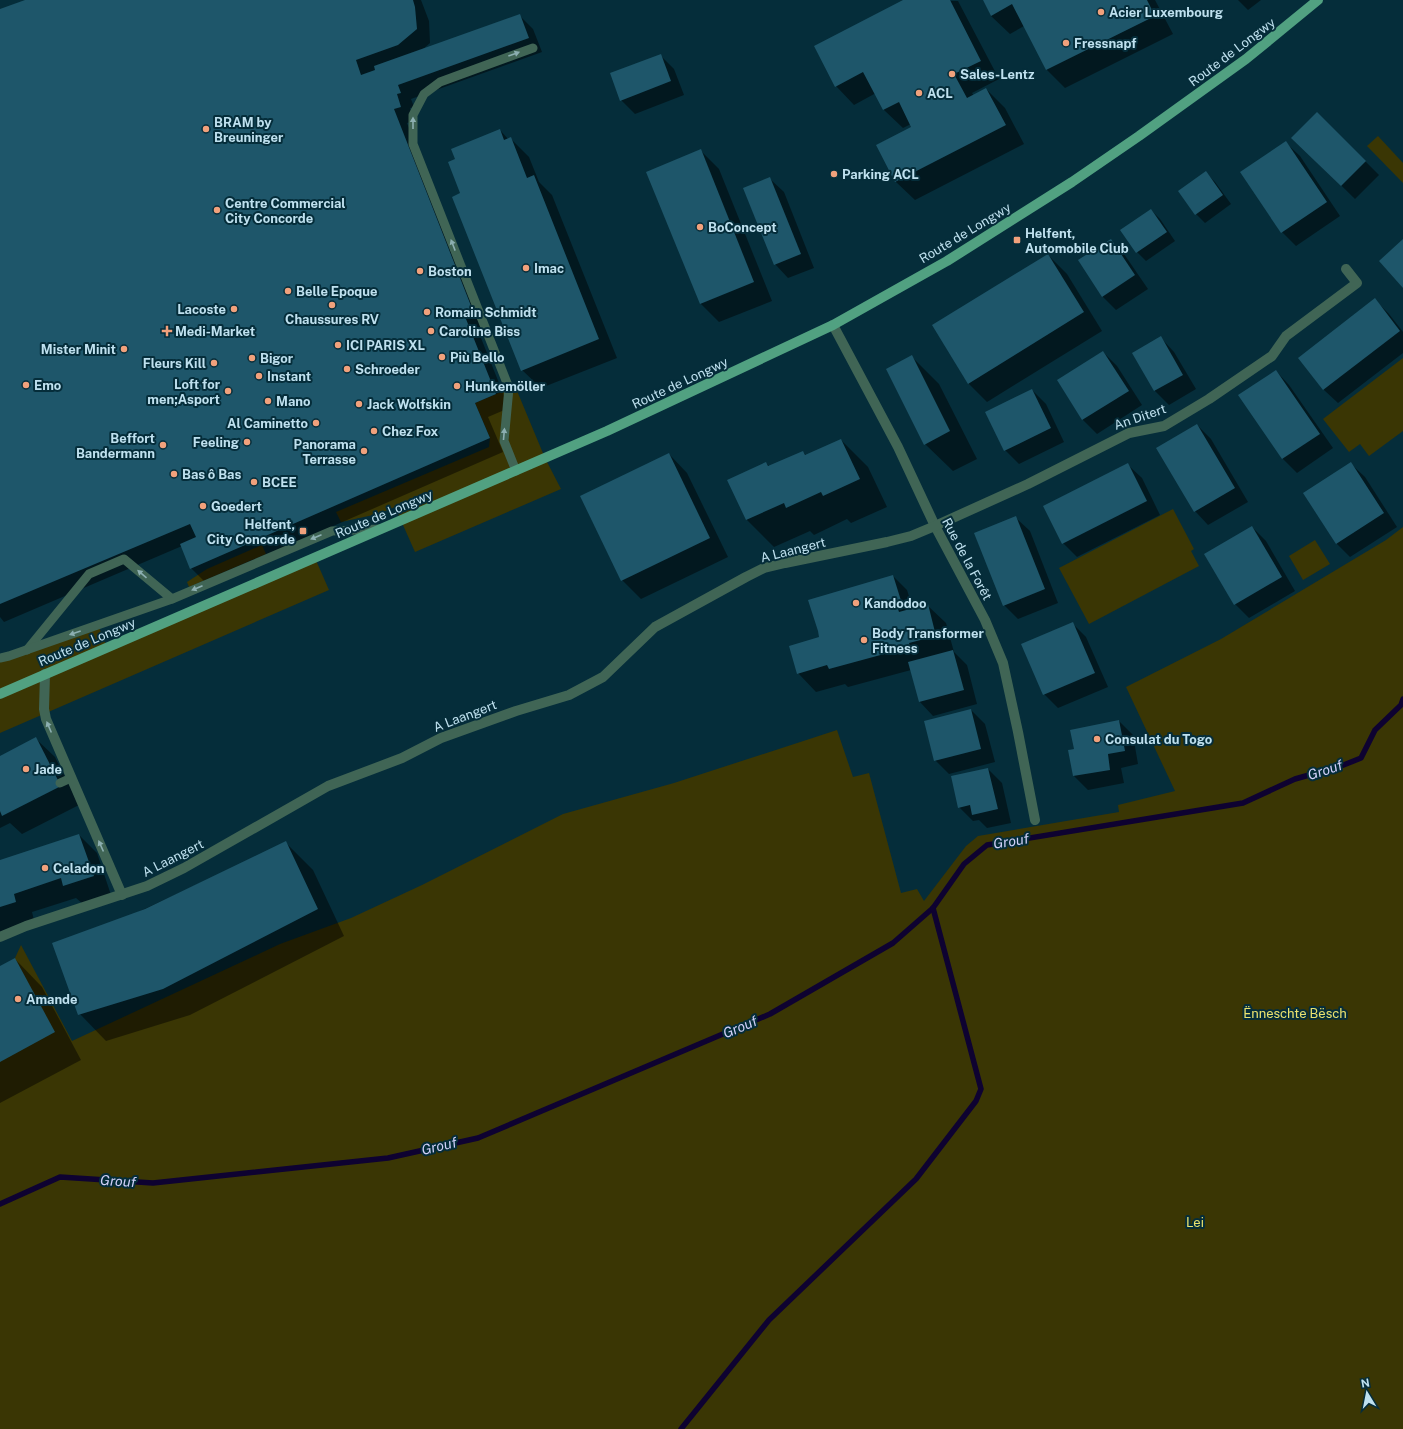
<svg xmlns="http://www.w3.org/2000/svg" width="1403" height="1429" viewBox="0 0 1403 1429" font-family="'Public Sans',sans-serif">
<rect width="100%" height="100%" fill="#052d3a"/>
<g fill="#3a3604">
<path d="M 1378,136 L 1403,163 L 1403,183 L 1367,146 Z"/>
<path d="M 1403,358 L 1403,431 L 1369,456 L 1360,444 L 1349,452 L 1323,419 Z"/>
<path d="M 515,386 L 545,458 L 561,489 L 415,552 L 395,507 L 378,514 L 341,522 L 336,512 L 489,447 L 490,438 L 475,403 Z"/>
<path d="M 1173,509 L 1194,549 L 1191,551 L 1199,566 L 1089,624 L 1059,568 Z"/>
<path d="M 1403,527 L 1403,1429 L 0,1429 L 0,1062 L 15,958 L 21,945 L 72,1041 L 280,944 L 351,918 L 422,885 L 563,814 L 674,783 L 837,730 L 853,777 L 869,773 L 901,893 L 917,889 L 924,901 L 966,846 L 978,836 L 1119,812 L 1118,805 L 1175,791 L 1126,687 L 1221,639 L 1386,540 Z"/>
<path d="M 1315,540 L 1330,564 L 1303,580 L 1289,556 Z"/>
<path d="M 262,545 L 266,554 L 189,587 L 187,582 L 207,569 Z"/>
<path d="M 315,558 L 329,590 L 0,733 L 0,658 L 98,625 L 107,647 Z"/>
</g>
<g fill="#0007">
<path d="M 28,0 L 421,0 L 429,21 L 430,43 L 422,50 L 519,15 L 533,29 L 542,52 L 411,99 L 414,107 L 410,108 L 414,121 L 407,123 L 486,325 L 477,328 L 509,408 L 488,417 L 503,452 L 205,582 L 191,568 L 182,546 L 4,622 L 0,617 L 0,10 Z"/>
<path d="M 905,0 L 958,1 L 999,79 L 972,93 L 974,96 L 986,89 L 1005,108 L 1024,144 L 915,200 L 896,182 L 877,145 L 913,127 L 911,124 L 903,128 L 884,110 L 876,93 L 854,105 L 836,86 Z"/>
<path d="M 984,0 L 1155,0 L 1173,34 L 1065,88 L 1046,69 L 1024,26 L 1010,34 L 991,16 Z"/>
<path d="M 1238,0 L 1261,0 L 1248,10 Z"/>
<path d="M 660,55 L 674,69 L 684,95 L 635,114 L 621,100 Z"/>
<path d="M 1317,113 L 1379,175 L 1355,199 L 1293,138 Z"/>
<path d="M 500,130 L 508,139 L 510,138 L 529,157 L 539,182 L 552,195 L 617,358 L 541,388 L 522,370 L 456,160 Z"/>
<path d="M 1286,143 L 1300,156 L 1340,216 L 1296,246 L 1282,232 Z"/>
<path d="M 701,151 L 719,169 L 772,301 L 719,322 L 700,303 Z"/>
<path d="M 1206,173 L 1215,182 L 1231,204 L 1205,223 L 1196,214 Z"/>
<path d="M 770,179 L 784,192 L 814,268 L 788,278 L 775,264 Z"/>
<path d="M 1151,210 L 1160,219 L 1175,241 L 1146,261 L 1137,252 Z"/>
<path d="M 1110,240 L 1124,254 L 1148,289 L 1116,310 L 1102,296 Z"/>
<path d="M 1048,255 L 1067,274 L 1102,331 L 987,402 L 968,383 Z"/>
<path d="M 1375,300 L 1389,314 L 1403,332 L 1403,353 L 1338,403 L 1324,390 L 1299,358 Z"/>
<path d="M 1161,338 L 1174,352 L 1196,389 L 1169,405 L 1155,391 L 1134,353 Z"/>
<path d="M 1103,352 L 1117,366 L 1142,405 L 1097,434 L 1083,420 L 1058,381 Z"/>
<path d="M 912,357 L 939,384 L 977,459 L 953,471 L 925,444 Z"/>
<path d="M 1276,371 L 1289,385 L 1333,448 L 1297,473 L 1283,459 L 1240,395 Z"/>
<path d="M 1032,390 L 1046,404 L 1064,442 L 1019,464 L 1005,450 Z"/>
<path d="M 1197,425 L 1211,439 L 1248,502 L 1208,525 L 1195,511 Z"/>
<path d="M 841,440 L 868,467 L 887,507 L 851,523 L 847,519 L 814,535 L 810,531 L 774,547 L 747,520 L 729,480 L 766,463 L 770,467 L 803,452 L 807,456 Z"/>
<path d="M 669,454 L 687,473 L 728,557 L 641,599 L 622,580 Z"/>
<path d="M 1351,464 L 1365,477 L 1397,527 L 1350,557 L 1336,543 Z"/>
<path d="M 1128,465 L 1142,478 L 1160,515 L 1077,557 L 1063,543 Z"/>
<path d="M 1016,518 L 1030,531 L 1058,603 L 1018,619 L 1004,605 Z"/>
<path d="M 1252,527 L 1266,541 L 1295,591 L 1249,618 L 1235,604 Z"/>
<path d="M 893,576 L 907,590 L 913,609 L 927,605 L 946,623 L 954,652 L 967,665 L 977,704 L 933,716 L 920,702 L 911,670 L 848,687 L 845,684 L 816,692 L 798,673 L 820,638 Z"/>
<path d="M 1072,623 L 1086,637 L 1108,687 L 1058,708 L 1044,694 Z"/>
<path d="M 971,710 L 985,724 L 995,762 L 949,774 L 935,760 Z"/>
<path d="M 1119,721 L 1133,735 L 1138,764 L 1121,768 L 1124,783 L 1088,790 L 1074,776 L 1069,750 L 1075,749 Z"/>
<path d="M 36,739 L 55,757 L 79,805 L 22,834 L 10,823 L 0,828 L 0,757 Z"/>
<path d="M 988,769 L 1002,783 L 1011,823 L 987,828 L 979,820 L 973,821 L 959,807 Z"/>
<path d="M 79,835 L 97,853 L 111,895 L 83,904 L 76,898 L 32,912 L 34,920 L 0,932 L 0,861 Z"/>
<path d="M 286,843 L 313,870 L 344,936 L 190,1015 L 106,1041 L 79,1013 L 138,912 Z"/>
<path d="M 15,959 L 42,987 L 81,1060 L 0,1103 L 0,967 Z"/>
</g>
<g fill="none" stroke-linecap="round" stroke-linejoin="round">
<g stroke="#0e0231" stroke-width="5.5">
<path d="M 0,1204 L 60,1177 L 153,1183 L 388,1158 L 478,1138 L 770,1014 L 893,943 L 933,908 L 964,864 L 987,845 L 1243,803 L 1295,779 L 1341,766 L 1361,758 L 1375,730 L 1401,705 L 1403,699"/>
<path d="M 681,1429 L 769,1320 L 916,1179 L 976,1101 L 981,1089 L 933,908"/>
</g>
</g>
<g fill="#1e566a">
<path d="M 25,0 L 413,0 L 415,7 L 417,29 L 398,45 L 356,60 L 361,75 L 375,70 L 374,66 L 520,14 L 529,38 L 398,85 L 401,93 L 397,94 L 401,107 L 394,109 L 473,311 L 464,314 L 496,394 L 475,403 L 490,438 L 190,569 L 180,544 L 196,537 L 190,524 L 0,604 L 0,9 Z"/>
<path d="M 903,0 L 950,0 L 981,61 L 954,74 L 967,98 L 986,88 L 1006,125 L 895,182 L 876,145 L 911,127 L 899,102 L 883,110 L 863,72 L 835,87 L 814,46 Z"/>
<path d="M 983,0 L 1147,0 L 1155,16 L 1046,70 L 1012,4 L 991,16 Z"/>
<path d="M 661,54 L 671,81 L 620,101 L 610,73 Z"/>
<path d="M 1317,112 L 1366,161 L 1341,186 L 1291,138 Z"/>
<path d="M 500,129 L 504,140 L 511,137 L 527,178 L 534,175 L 599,339 L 521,371 L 452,197 L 460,193 L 448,162 L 455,159 L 451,149 Z"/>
<path d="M 1286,141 L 1327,202 L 1281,233 L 1240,172 Z"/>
<path d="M 701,149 L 754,282 L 700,304 L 646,172 Z"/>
<path d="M 1206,171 L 1223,195 L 1195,215 L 1178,191 Z"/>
<path d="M 770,177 L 801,254 L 774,265 L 743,188 Z"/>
<path d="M 1151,209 L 1167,232 L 1136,253 L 1120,230 Z"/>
<path d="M 1111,239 L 1135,275 L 1102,297 L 1078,260 Z"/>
<path d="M 1403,239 L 1403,288 L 1379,261 Z"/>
<path d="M 1048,254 L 1084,312 L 968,384 L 932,325 Z"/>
<path d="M 1375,298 L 1400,331 L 1323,390 L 1298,358 Z"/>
<path d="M 1161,336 L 1183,375 L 1154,391 L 1132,353 Z"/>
<path d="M 1103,351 L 1129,391 L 1082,420 L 1057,380 Z"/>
<path d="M 912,355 L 950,431 L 924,445 L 886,369 Z"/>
<path d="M 1276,370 L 1320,434 L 1282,459 L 1238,395 Z"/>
<path d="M 1032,389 L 1051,428 L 1004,451 L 985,412 Z"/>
<path d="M 1197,424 L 1235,488 L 1194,512 L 1156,448 Z"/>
<path d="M 841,439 L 860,479 L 823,496 L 821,492 L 786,508 L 784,503 L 746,520 L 727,480 L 766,462 L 768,466 L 803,451 L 805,455 Z"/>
<path d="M 669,453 L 710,538 L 621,581 L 580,496 Z"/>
<path d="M 1351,462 L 1384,513 L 1336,544 L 1303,493 Z"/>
<path d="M 1128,463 L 1147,501 L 1062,544 L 1043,506 Z"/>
<path d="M 1016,516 L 1045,589 L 1003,606 L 974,533 Z"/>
<path d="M 1252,526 L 1282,577 L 1234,605 L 1204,554 Z"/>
<path d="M 893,575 L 903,607 L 898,609 L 899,612 L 928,604 L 936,636 L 909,643 L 910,647 L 829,669 L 827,665 L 797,674 L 789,646 L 819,637 L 818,631 L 808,600 Z"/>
<path d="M 1073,622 L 1095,673 L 1043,695 L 1021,644 Z"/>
<path d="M 953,650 L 964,690 L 919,702 L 908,662 Z"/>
<path d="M 971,709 L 981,749 L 934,761 L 924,721 Z"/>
<path d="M 1119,720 L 1125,751 L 1108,754 L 1110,770 L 1073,776 L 1068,750 L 1074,749 L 1070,730 Z"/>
<path d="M 36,737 L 61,786 L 2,816 L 0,811 L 0,756 Z"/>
<path d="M 988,768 L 998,809 L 972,815 L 970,805 L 958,808 L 951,776 Z"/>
<path d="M 79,834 L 94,876 L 63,886 L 61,878 L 14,894 L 16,902 L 0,907 L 0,860 Z"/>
<path d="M 286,841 L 318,909 L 163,989 L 78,1015 L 52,943 L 145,909 Z"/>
<path d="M 15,958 L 55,1032 L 0,1062 L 0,966 Z"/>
</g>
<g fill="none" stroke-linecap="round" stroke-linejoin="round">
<g stroke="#406555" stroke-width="9">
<path d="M 516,471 L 504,441 L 509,388 L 413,144 L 413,115 L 424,94 L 440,82 L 533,48"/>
<path d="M 27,650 L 89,574 L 124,559 L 172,599"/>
<path d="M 0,658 L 9,656 L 172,599 L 332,531 L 379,529"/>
<path d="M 60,783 L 71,778"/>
</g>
<g stroke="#406555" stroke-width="10">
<path d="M 833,325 L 898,447 L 935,526 L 985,620 L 1003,663 L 1018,732 L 1035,820"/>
<path d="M 45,674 L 44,709 L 46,719 L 122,895"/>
<path d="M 0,937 L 26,926 L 147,886 L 184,868 L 328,786 L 402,758 L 441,738 L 516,711 L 569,695 L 603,677 L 655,627 L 746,577 L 764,568 L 785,563 L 887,542 L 911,536 L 935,526 L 1028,484 L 1129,433 L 1164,426 L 1209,399 L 1272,356 L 1286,336 L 1357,283 L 1346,269"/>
</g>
<path stroke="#51a181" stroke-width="10" d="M 0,694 L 607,431 L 833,325 L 947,261 L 1072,182 L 1139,136 L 1246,59 L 1318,0"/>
</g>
<defs><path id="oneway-solid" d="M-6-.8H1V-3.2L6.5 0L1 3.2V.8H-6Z"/></defs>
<g fill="#8cafb1">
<use href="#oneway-solid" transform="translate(514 54) rotate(-20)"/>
<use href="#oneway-solid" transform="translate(413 123) rotate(-90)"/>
<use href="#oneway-solid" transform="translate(453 245) rotate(-111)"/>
<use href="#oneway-solid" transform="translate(504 434) rotate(-85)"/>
<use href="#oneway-solid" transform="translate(316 537) rotate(157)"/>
<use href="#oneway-solid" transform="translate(142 574) rotate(-139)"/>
<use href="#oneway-solid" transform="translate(197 588) rotate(157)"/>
<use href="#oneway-solid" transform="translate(75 633) rotate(161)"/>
<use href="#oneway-solid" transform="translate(49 727) rotate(-113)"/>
<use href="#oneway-solid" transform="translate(101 846) rotate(-114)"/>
</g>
<g fill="#f1a17c" stroke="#052d3a" stroke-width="1.5">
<circle cx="1101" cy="12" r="4"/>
<circle cx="1066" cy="43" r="4"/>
<circle cx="952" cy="74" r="4"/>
<circle cx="919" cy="93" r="4"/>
<circle cx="206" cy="129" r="4"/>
<circle cx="834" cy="174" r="4"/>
<circle cx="217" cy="210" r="4"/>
<circle cx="700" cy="227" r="4"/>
<rect x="1013" y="236" width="8" height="8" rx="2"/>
<circle cx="526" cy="268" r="4"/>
<circle cx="420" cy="271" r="4"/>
<circle cx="288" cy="291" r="4"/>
<circle cx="332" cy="305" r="4"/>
<circle cx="234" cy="309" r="4"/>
<circle cx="427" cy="312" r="4"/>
<path d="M165 325h4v4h4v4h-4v4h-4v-4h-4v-4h4z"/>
<circle cx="431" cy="331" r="4"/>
<circle cx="338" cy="345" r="4"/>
<circle cx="124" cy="349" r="4"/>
<circle cx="442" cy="357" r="4"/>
<circle cx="252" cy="358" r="4"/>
<circle cx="214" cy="363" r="4"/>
<circle cx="347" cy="369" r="4"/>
<circle cx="259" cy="376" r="4"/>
<circle cx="26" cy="385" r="4"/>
<circle cx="457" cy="386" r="4"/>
<circle cx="228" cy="391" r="4"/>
<circle cx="268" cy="401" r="4"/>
<circle cx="359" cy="404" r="4"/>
<circle cx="316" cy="423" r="4"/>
<circle cx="374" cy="431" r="4"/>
<circle cx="247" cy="442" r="4"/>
<circle cx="163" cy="445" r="4"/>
<circle cx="364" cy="451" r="4"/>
<circle cx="174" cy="474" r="4"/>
<circle cx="254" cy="482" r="4"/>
<circle cx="203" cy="506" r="4"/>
<rect x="299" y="527" width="8" height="8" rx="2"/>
<circle cx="856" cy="603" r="4"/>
<circle cx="864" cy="640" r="4"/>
<circle cx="1097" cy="739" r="4"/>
<circle cx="26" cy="769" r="4"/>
<circle cx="45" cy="868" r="4"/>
<circle cx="18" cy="999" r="4"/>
</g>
<g text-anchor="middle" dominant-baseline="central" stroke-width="4" stroke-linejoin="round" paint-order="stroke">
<g font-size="13" font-weight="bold" fill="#bfe1ef" stroke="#052d3a" text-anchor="start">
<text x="1109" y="12">Acier Luxembourg</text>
<text x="1074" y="43">Fressnapf</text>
<text x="960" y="74">Sales-Lentz</text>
<text x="927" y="93">ACL</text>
<text x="214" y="122">BRAM by<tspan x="214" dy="15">Breuninger</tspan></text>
<text x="842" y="174">Parking ACL</text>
<text x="225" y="203">Centre Commercial<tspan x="225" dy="15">City Concorde</tspan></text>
<text x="708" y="227">BoConcept</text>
<text x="1025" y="233">Helfent,<tspan x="1025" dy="15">Automobile Club</tspan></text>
<text x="534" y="268">Imac</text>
<text x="428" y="271">Boston</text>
<text x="296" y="291">Belle Epoque</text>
<text x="226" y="309" text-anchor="end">Lacoste</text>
<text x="435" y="312">Romain Schmidt</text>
<text x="332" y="319" text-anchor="middle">Chaussures RV</text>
<text x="175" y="331">Medi-Market</text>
<text x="439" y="331">Caroline Biss</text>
<text x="346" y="345">ICI PARIS XL</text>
<text x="116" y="349" text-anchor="end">Mister Minit</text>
<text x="450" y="357">Più Bello</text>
<text x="260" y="358">Bigor</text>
<text x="206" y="363" text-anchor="end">Fleurs Kill</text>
<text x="355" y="369">Schroeder</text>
<text x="267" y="376">Instant</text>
<text x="220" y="384" text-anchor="end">Loft for<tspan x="220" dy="15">men;Asport</tspan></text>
<text x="34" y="385">Emo</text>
<text x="465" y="386">Hunkemöller</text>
<text x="276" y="401">Mano</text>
<text x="367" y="404">Jack Wolfskin</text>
<text x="308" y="423" text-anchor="end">Al Caminetto</text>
<text x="382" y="431">Chez Fox</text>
<text x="155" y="438" text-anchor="end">Beffort<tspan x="155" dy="15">Bandermann</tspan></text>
<text x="239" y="442" text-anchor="end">Feeling</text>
<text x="356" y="444" text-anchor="end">Panorama<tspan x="356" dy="15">Terrasse</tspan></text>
<text x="182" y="474">Bas ô Bas</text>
<text x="262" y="482">BCEE</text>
<text x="211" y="506">Goedert</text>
<text x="295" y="524" text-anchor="end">Helfent,<tspan x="295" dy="15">City Concorde</tspan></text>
<text x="864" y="603">Kandodoo</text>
<text x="872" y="633">Body Transformer<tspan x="872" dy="15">Fitness</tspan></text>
<text x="1105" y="739">Consulat du Togo</text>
<text x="34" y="769">Jade</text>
<text x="53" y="868">Celadon</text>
<text x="26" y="999">Amande</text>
</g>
<g font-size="13" fill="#bfe1ef" stroke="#052d3a">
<text transform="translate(1232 52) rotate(-37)">Route de Longwy</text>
<text transform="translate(965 233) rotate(-31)">Route de Longwy</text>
<text transform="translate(680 383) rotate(-25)">Route de Longwy</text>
<text transform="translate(1140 417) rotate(-19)">An Ditert</text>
<text transform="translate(384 514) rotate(-23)">Route de Longwy</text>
<text transform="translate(793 550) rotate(-14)">A Laangert</text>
<text transform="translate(967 559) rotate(62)">Rue de la Forêt</text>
<text transform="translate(87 642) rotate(-23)">Route de Longwy</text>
<text transform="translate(465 716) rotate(-21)">A Laangert</text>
<text transform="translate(173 858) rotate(-27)">A Laangert</text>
</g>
<g font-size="13" fill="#eae26d" stroke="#052d3a">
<text x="1295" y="1013">Ënneschte Bësch</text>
<text x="1195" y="1222">Lei</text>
</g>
<g font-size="14" font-style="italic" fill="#d0d0f8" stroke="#052d3a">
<text transform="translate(1325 770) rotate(-18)">Grouf</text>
<text transform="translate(1011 841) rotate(-9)">Grouf</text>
<text transform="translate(740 1027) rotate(-23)">Grouf</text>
<text transform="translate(439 1146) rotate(-13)">Grouf</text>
<text transform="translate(118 1181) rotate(4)">Grouf</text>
</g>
</g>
<g transform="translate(1367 1393) rotate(350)" stroke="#052d3a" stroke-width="3" paint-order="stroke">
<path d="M0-3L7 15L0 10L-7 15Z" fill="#bfe1ef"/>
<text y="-6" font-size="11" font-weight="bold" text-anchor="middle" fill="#bfe1ef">N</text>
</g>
</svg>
